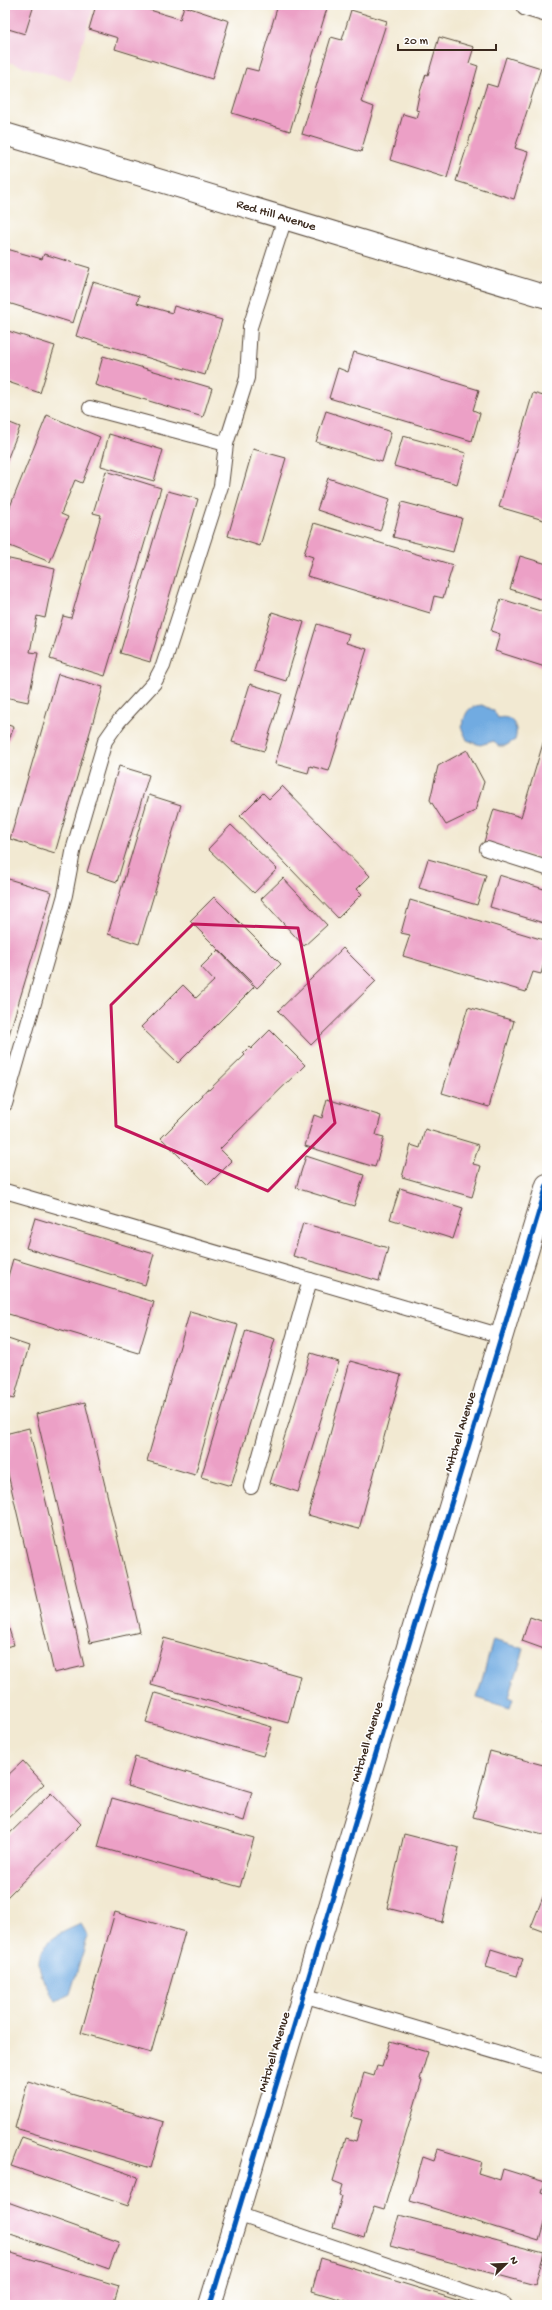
<svg xmlns="http://www.w3.org/2000/svg" width="552" height="2310" viewBox="0 0 552 2310" font-family="'Gochi Hand',sans-serif">
<rect width="100%" height="100%" fill="#fff"/>
<filter id="ink" filterUnits="userSpaceOnUse"><feTurbulence type="fractalNoise" baseFrequency=".025" numOctaves="2"/><feDisplacementMap in="SourceGraphic" scale="8" xChannelSelector="R" yChannelSelector="G"/><feConvolveMatrix kernelMatrix="1 2 1 2 8 2 1 2 1" color-interpolation-filters="sRGB"/></filter>
<filter id="wash" filterUnits="userSpaceOnUse"><feTurbulence type="fractalNoise" baseFrequency=".012" numOctaves="4" result="noise"/><feDisplacementMap in="SourceGraphic" scale="16" xChannelSelector="R" yChannelSelector="G"/><feGaussianBlur stdDeviation="0.9" result="paint"/><feColorMatrix in="noise" values="0 0 0 0 0 0 0 0 0 0 0 0 0 0 0 0 0 1.4 0 .05"/><feComposite in="paint" operator="in"/></filter>
<g filter="url(#wash)">
<rect width="100%" height="100%" fill="#f2e9d2"/>
<path fill="#f3cfdf" d="M 5,5 L 94,5 L 71,81 L 5,61 Z"/>
<g fill="#71abe1" stroke="#566a80">
<path d="M 482,705 L 494,711 L 498,718 C 513,714 519,728 515,740 L 505,746 L 498,746 L 494,741 L 480,745 L 467,740 L 461,727 C 467,715 464,707 482,705 Z"/>
<path d="M 493,1640 L 524,1649 L 509,1697 L 513,1699 L 510,1708 L 477,1698 Z"/>
<path d="M 81,1924 L 88,1936 L 70,1994 L 56,2001 C 51,1992 44,1983 41,1974 C 31,1945 60,1933 81,1924 Z"/>
</g>
<g id="blocks">
<g fill="#eca0c6">
<path d="M 5,5 L 34,5 L 25,34 L 5,28 Z"/>
<path d="M 96,5 L 133,5 L 180,19 L 184,6 L 229,21 L 212,79 L 115,49 L 118,38 L 89,29 Z"/>
<path d="M 278,5 L 328,5 L 290,131 L 232,113 L 246,68 L 258,71 Z"/>
<path d="M 351,10 L 387,21 L 361,102 L 374,107 L 361,152 L 302,134 L 331,37 L 342,40 Z"/>
<path d="M 439,37 L 474,47 L 469,63 L 478,66 L 447,178 L 390,160 L 403,114 L 417,118 L 419,111 L 416,110 L 419,95 L 426,74 L 428,75 Z"/>
<path d="M 506,57 L 541,68 L 515,148 L 528,152 L 514,199 L 456,181 L 487,84 L 497,87 Z"/>
<path d="M 5,242 L 9,244 L 7,249 L 42,259 L 44,254 L 90,268 L 73,323 L 5,302 Z"/>
<path d="M 93,282 L 139,296 L 137,303 L 172,313 L 174,306 L 222,320 L 205,375 L 76,336 Z"/>
<path d="M 5,330 L 55,346 L 40,393 L 5,381 Z"/>
<path d="M 354,352 L 479,390 L 473,410 L 480,413 L 472,441 L 329,398 L 338,368 L 348,372 Z"/>
<path d="M 103,356 L 212,388 L 203,417 L 95,385 Z"/>
<path d="M 533,393 L 547,397 L 547,521 L 499,507 Z"/>
<path d="M 326,411 L 391,432 L 382,462 L 316,442 Z"/>
<path d="M 47,415 L 100,437 L 82,483 L 75,480 L 61,514 L 68,517 L 50,562 L 5,544 L 5,519 Z"/>
<path d="M 5,421 L 20,427 L 5,465 Z"/>
<path d="M 109,434 L 163,450 L 154,481 L 101,466 Z"/>
<path d="M 403,436 L 466,453 L 457,484 L 394,466 Z"/>
<path d="M 253,449 L 286,458 L 260,546 L 228,536 Z"/>
<path d="M 106,471 L 161,488 L 105,676 L 50,659 L 63,616 L 71,618 L 101,515 L 93,513 Z"/>
<path d="M 328,478 L 390,499 L 380,531 L 317,510 Z"/>
<path d="M 168,491 L 198,499 L 150,662 L 120,653 Z"/>
<path d="M 402,502 L 462,518 L 453,552 L 393,537 Z"/>
<path d="M 314,523 L 453,565 L 443,598 L 434,596 L 430,613 L 307,576 L 313,557 L 304,554 Z"/>
<path d="M 520,556 L 547,564 L 547,601 L 510,589 Z"/>
<path d="M 5,558 L 55,569 L 45,618 L 37,616 L 30,652 L 38,653 L 28,702 L 5,697 Z"/>
<path d="M 501,599 L 547,613 L 547,659 L 545,667 L 495,651 L 500,634 L 491,631 Z"/>
<path d="M 272,612 L 304,622 L 286,681 L 254,671 Z"/>
<path d="M 317,624 L 349,634 L 346,643 L 367,649 L 329,771 L 310,766 L 308,773 L 275,764 Z"/>
<path d="M 58,674 L 103,687 L 55,853 L 10,839 Z"/>
<path d="M 250,684 L 282,694 L 264,751 L 232,742 Z"/>
<path d="M 5,724 L 14,727 L 5,750 Z"/>
<path d="M 547,730 L 547,861 L 484,842 L 494,809 L 521,817 Z"/>
<path d="M 467,750 L 484,782 L 475,811 L 446,825 L 430,800 L 438,766 Z"/>
<path d="M 119,766 L 149,775 L 117,882 L 87,872 Z"/>
<path d="M 282,786 L 370,876 L 357,889 L 362,894 L 338,918 L 240,816 L 263,793 L 269,799 Z"/>
<path d="M 149,795 L 181,805 L 139,944 L 108,934 Z"/>
<path d="M 231,825 L 277,869 L 254,893 L 208,849 Z"/>
<path d="M 428,859 L 486,875 L 477,905 L 419,888 Z"/>
<path d="M 499,875 L 547,890 L 547,924 L 490,907 Z"/>
<path d="M 5,878 L 52,892 L 5,1048 Z"/>
<path d="M 283,878 L 327,925 L 304,946 L 261,899 Z"/>
<path d="M 214,897 L 281,964 L 257,988 L 190,921 Z"/>
<path d="M 410,900 L 547,941 L 547,952 L 541,974 L 533,972 L 526,992 L 403,956 L 410,935 L 401,933 Z"/>
<path d="M 343,948 L 376,981 L 311,1045 L 278,1011 Z"/>
<path d="M 218,950 L 254,987 L 178,1063 L 141,1027 L 183,985 L 196,998 L 214,981 L 201,967 Z"/>
<path d="M 468,1007 L 514,1021 L 489,1107 L 442,1093 Z"/>
<path d="M 270,1030 L 305,1065 L 220,1149 L 232,1161 L 208,1185 L 161,1138 L 203,1096 L 202,1095 L 207,1089 L 209,1090 L 245,1055 L 243,1053 L 249,1047 L 251,1049 Z"/>
<path d="M 327,1099 L 381,1116 L 376,1135 L 384,1137 L 375,1167 L 305,1146 L 314,1115 L 322,1118 Z"/>
<path d="M 425,1129 L 479,1145 L 473,1164 L 481,1166 L 472,1197 L 402,1177 L 411,1145 L 420,1148 Z"/>
<path d="M 306,1156 L 364,1175 L 354,1206 L 296,1188 Z"/>
<path d="M 400,1188 L 463,1208 L 453,1239 L 390,1219 Z"/>
<path d="M 35,1218 L 154,1254 L 145,1285 L 26,1248 Z"/>
<path d="M 303,1223 L 388,1248 L 379,1281 L 293,1256 Z"/>
<path d="M 13,1259 L 154,1302 L 139,1353 L 5,1313 L 5,1287 Z"/>
<path d="M 190,1311 L 238,1325 L 195,1475 L 147,1461 Z"/>
<path d="M 246,1330 L 275,1339 L 231,1486 L 201,1477 Z"/>
<path d="M 5,1338 L 29,1346 L 14,1399 L 5,1397 Z"/>
<path d="M 311,1353 L 339,1362 L 298,1492 L 270,1483 Z"/>
<path d="M 350,1361 L 401,1375 L 359,1529 L 308,1515 Z"/>
<path d="M 85,1402 L 140,1632 L 90,1643 L 36,1414 Z"/>
<path d="M 29,1428 L 84,1666 L 54,1673 L 5,1461 L 5,1434 Z"/>
<path d="M 5,1616 L 14,1645 L 5,1647 Z"/>
<path d="M 530,1617 L 547,1623 L 547,1650 L 522,1641 Z"/>
<path d="M 164,1638 L 300,1676 L 288,1723 L 151,1685 Z"/>
<path d="M 155,1693 L 272,1727 L 263,1756 L 146,1722 Z"/>
<path d="M 547,1710 L 547,1726 L 542,1724 Z"/>
<path d="M 490,1751 L 547,1766 L 547,1836 L 473,1817 Z"/>
<path d="M 135,1757 L 252,1792 L 244,1821 L 127,1786 Z"/>
<path d="M 23,1761 L 44,1784 L 5,1821 L 5,1778 Z"/>
<path d="M 51,1793 L 81,1824 L 5,1899 L 5,1838 Z"/>
<path d="M 112,1798 L 254,1838 L 240,1887 L 98,1847 Z"/>
<path d="M 404,1834 L 459,1848 L 442,1922 L 387,1908 Z"/>
<path d="M 547,1887 L 547,1933 L 531,1927 Z"/>
<path d="M 115,1912 L 185,1932 L 151,2053 L 81,2033 Z"/>
<path d="M 491,1949 L 523,1959 L 517,1976 L 486,1967 Z"/>
<path d="M 390,2041 L 428,2052 L 420,2079 L 422,2080 L 384,2209 L 374,2206 L 364,2238 L 333,2228 L 342,2196 L 340,2195 L 343,2185 L 333,2181 L 346,2138 L 356,2141 L 362,2120 L 351,2117 L 364,2073 L 374,2076 L 377,2066 L 382,2067 Z"/>
<path d="M 28,2081 L 164,2122 L 151,2168 L 15,2128 Z"/>
<path d="M 22,2137 L 138,2177 L 128,2206 L 11,2166 Z"/>
<path d="M 438,2149 L 481,2162 L 478,2173 L 500,2180 L 503,2169 L 545,2182 L 542,2192 L 547,2194 L 547,2212 L 539,2241 L 410,2201 L 423,2157 L 434,2161 Z"/>
<path d="M 5,2201 L 119,2242 L 109,2269 L 5,2232 Z"/>
<path d="M 399,2215 L 544,2253 L 535,2285 L 390,2246 Z"/>
<path d="M 5,2251 L 119,2286 L 113,2305 L 19,2305 L 5,2301 Z"/>
<path d="M 321,2258 L 473,2305 L 359,2305 L 312,2291 Z"/>
</g>
</g>
</g>
<g filter="url(#ink)">
<use href="#blocks" fill-opacity="0" stroke="#564739" stroke-width="1"/>
<g fill="none" stroke-linecap="round" stroke-linejoin="round">
<defs>
<g id="lane">
<path d="M 90,408 L 226,444"/>
<path d="M 487,849 L 547,868"/>
<path d="M 5,1104 L 65,895 L 74,847 L 105,741 L 119,721 L 154,683 L 163,666 L 221,486 L 226,444 L 247,378 L 250,327 L 285,218"/>
<path d="M 5,1191 L 502,1336"/>
<path d="M 251,1487 L 310,1280"/>
<path d="M 303,1995 L 547,2067"/>
<path d="M 237,2214 L 505,2305"/>
</g>
<path id="street" d="M 527,5 L 547,11"/>
<g id="secondary">
<path id="s1" d="M 5,134 L 547,297"/>
<path d="M 210,2305 L 547,1185"/>
</g>
</defs>
<use href="#lane" stroke="#564739" stroke-width="16"/>
<use href="#street" stroke="#564739" stroke-width="24"/>
<use href="#secondary" stroke="#564739" stroke-width="24"/>
<use href="#lane" stroke="#fff" stroke-width="14"/>
<use href="#street" stroke="#fff" stroke-width="22"/>
<use href="#secondary" stroke="#fff" stroke-width="22"/>
<defs>
<path id="cycleway" d="M 210,2305 L 547,1185"/>
</defs>
<use href="#cycleway" stroke="#fff" stroke-width="8"/>
<use href="#cycleway" stroke="#0057b8" stroke-width="5"/>
</g>
</g>
<path fill="none" stroke="#c2185b" stroke-width="3" stroke-linejoin="round" d="M 193,924 L 298,928 L 335,1123 L 268,1191 L 116,1126 L 111,1005 Z"/>
<g text-anchor="middle" dominant-baseline="central" stroke-width="3" stroke-linejoin="round" paint-order="stroke">
<g font-size="13" fill="#3b2a1e" stroke="#fff">
<text stroke="none"><textPath href="#s1" startOffset="283">Red Hill Avenue</textPath></text>
<text transform="translate(461 1432) rotate(-73)">Mitchell Avenue</text>
<text transform="translate(368 1742) rotate(-73)">Mitchell Avenue</text>
<text transform="translate(275 2052) rotate(-73)">Mitchell Avenue</text>
</g>
</g>
<rect width="552" height="2310" fill="none" stroke="#fff" stroke-width="20"/>
<g transform="translate(506 2264) rotate(67)" stroke="#ffffff" stroke-width="3" paint-order="stroke">
<path d="M0-3L7 15L0 10L-7 15Z" fill="#3b2a1e"/>
<text y="-6" font-size="11" font-weight="bold" text-anchor="middle" fill="#3b2a1e">N</text>
</g>
<path d="M398 44v6h98v-6" fill="none" stroke="#3b2a1e" stroke-width="2"/>
<text x="404" y="44" font-size="12" fill="#3b2a1e" stroke="#ffffff" stroke-width="3" paint-order="stroke">20 m</text>
</svg>
